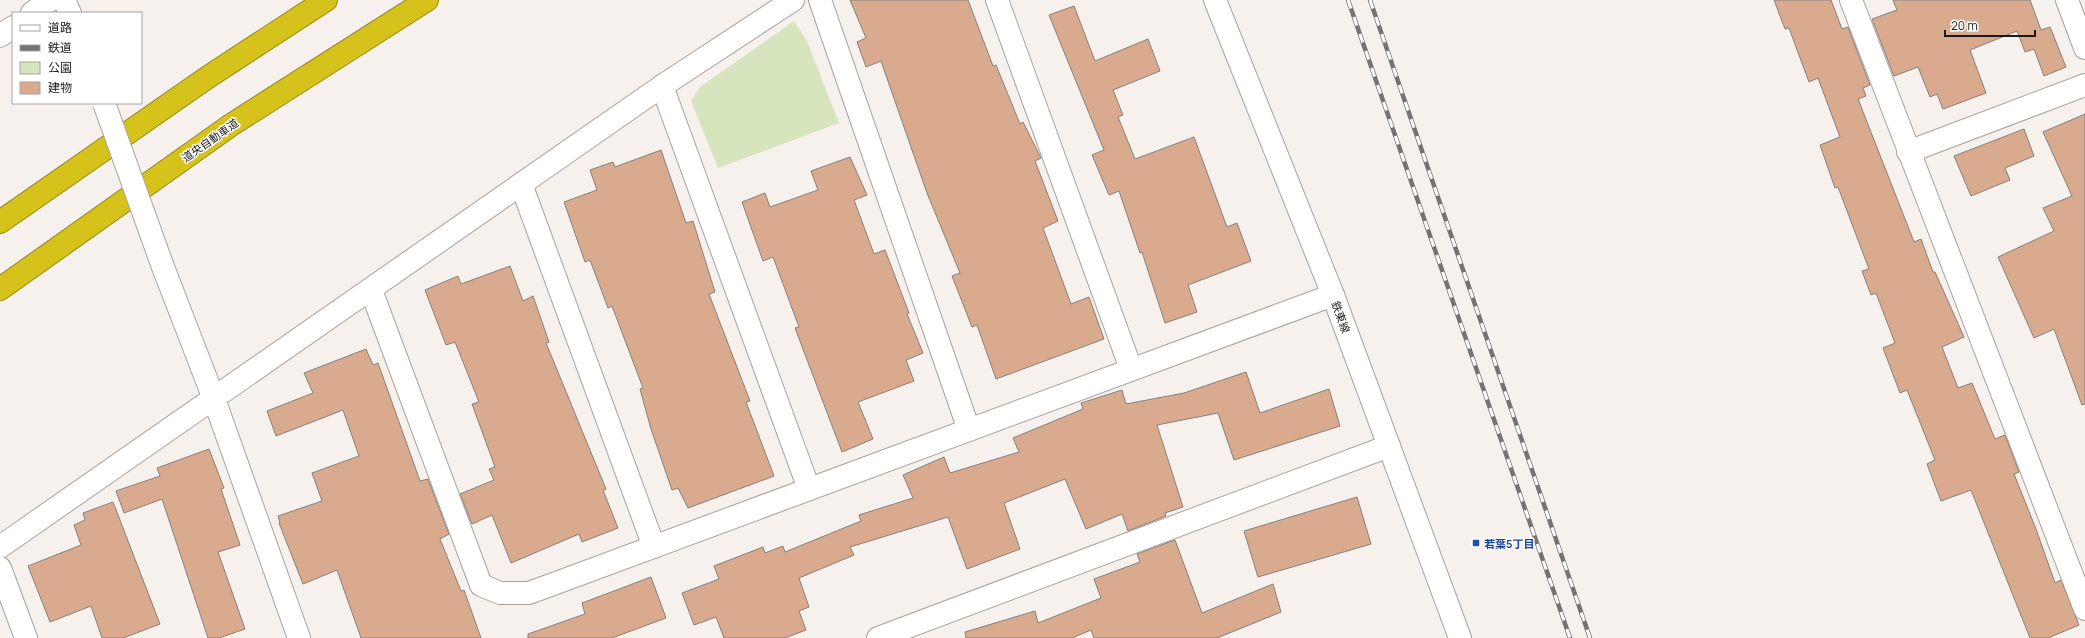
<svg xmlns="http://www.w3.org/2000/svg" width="2085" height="638" viewBox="0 0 2085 638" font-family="Manrope,'Noto Sans JP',sans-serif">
<rect width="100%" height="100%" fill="#f7f1ee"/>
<path fill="#d7e5be" d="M 794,21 L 807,41 L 839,123 L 718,168 L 691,101 L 700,87 Z"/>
<g fill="#d9aa8d" stroke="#85807c">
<path d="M 850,0 L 968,0 L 993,66 L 996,65 L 1020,124 L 1023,122 L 1041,158 L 1035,161 L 1058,221 L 1043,228 L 1071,304 L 1089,297 L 1104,339 L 996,379 L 977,325 L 972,327 L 952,276 L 960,273 L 927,193 L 881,61 L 866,67 L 857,42 L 866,38 Z"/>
<path d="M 1774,0 L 1831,0 L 1842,29 L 1848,27 L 1870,85 L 1863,88 L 1866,96 L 1858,99 L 1914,242 L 1921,239 L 1933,272 L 1935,272 L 1964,337 L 1942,347 L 1958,388 L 1972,383 L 1995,439 L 2005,435 L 2019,472 L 2014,474 L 2036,529 L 2055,583 L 2061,580 L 2079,625 L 2048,638 L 2030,638 L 1971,490 L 1941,501 L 1927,464 L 1935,460 L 1907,390 L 1900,393 L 1883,348 L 1895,343 L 1876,293 L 1871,295 L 1862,271 L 1869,269 L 1838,187 L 1835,188 L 1820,145 L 1840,137 L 1818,78 L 1809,82 L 1789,28 L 1785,29 Z"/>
<path d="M 1893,0 L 2030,0 L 2041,30 L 2050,27 L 2066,67 L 2044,76 L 2034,49 L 2025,52 L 2017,31 L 1970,50 L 1986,93 L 1943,109 L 1937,94 L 1930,97 L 1918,67 L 1894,76 L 1872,19 L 1897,10 Z"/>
<path d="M 1074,6 L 1095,61 L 1148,39 L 1160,71 L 1113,90 L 1123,115 L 1118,117 L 1135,159 L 1194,137 L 1227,227 L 1237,223 L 1251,261 L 1188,285 L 1197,312 L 1165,323 L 1142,252 L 1140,253 L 1119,191 L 1109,195 L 1092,155 L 1104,150 L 1049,15 Z"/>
<path d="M 2085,114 L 2085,404 L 2082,405 L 2054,329 L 2034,338 L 1998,257 L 2054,231 L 2043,208 L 2072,196 L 2043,132 Z"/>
<path d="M 2024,129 L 2034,156 L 2005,168 L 2010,180 L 1971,196 L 1954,156 Z"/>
<path d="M 661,150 L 686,223 L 693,221 L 715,292 L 709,294 L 750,401 L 746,402 L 774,476 L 688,508 L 678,488 L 672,490 L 651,429 L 640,389 L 643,388 L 612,306 L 608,308 L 590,260 L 585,262 L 564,202 L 597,190 L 590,170 L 613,162 L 615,167 Z"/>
<path d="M 850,157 L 867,195 L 854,200 L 874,254 L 885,250 L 909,313 L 907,314 L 923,353 L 906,360 L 914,381 L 858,402 L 873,439 L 842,452 L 795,328 L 799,327 L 773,257 L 763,261 L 742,202 L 765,193 L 770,207 L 818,190 L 811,171 Z"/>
<path d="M 510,266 L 523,301 L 533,296 L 549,342 L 546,343 L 606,489 L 603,490 L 618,528 L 582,542 L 579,534 L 511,563 L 492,515 L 472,524 L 460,494 L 494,480 L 489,469 L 495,467 L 472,404 L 479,402 L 455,342 L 446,345 L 425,290 L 458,276 L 461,284 Z"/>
<path d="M 366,349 L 373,365 L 378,363 L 420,481 L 428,479 L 449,534 L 440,539 L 461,591 L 464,590 L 481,638 L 361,638 L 337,570 L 303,584 L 279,523 L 280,522 L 278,516 L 322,501 L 312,473 L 359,456 L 343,410 L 276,436 L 267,411 L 313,393 L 304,373 Z"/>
<path d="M 1246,372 L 1260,413 L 1329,389 L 1340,426 L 1234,460 L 1218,413 L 1157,425 L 1183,507 L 1165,513 L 1166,516 L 1128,531 L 1122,514 L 1086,529 L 1065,479 L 1004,503 L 1020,549 L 967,569 L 948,517 L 850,547 L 854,555 L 799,578 L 809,607 L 799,611 L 806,630 L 785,638 L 724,638 L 716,617 L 694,625 L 682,593 L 719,579 L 714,566 L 763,547 L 765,553 L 783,546 L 785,552 L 861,521 L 859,515 L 913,498 L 903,475 L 944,457 L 950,473 L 1019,452 L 1013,438 L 1083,409 L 1081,403 L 1122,390 L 1126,404 L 1184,393 Z"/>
<path d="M 209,449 L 224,488 L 221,489 L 240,545 L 218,552 L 245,629 L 219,638 L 208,638 L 162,499 L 124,513 L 116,491 L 160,476 L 157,468 Z"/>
<path d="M 1357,497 L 1371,544 L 1258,577 L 1244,531 Z"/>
<path d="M 113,502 L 160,624 L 123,638 L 102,638 L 91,606 L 50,622 L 28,566 L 81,545 L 74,525 L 85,520 L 83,513 Z"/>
<path d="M 1175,540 L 1202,613 L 1273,584 L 1281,612 L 1217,638 L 1094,638 L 1091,630 L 1072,638 L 966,638 L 965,632 L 1035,611 L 1038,623 L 1101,598 L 1094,579 L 1140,562 L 1137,554 Z"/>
<path d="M 651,577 L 666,618 L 612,638 L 528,638 L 528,634 L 585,614 L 582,603 Z"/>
</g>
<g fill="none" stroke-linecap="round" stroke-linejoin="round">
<defs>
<g id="minor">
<path d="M 64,0 L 70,13"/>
<path d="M 820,0 L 969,430"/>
<path d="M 997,0 L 1131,369"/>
<path d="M 1215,0 L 1333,295 L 1460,638"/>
<path d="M 1851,0 L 2085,609"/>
<path d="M 2067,0 L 2085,48"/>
<path d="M 32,13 L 50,0"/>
<path d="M 0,36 L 13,27"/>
<path d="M 662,86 L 809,489"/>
<path d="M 1908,152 L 2085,85"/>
<path d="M 521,184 L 654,547"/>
<path d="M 163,267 L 214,399 L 299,638"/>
<path d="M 371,290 L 481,585 L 500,593 L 529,593 L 1333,295"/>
<path d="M 0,547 L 662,86 L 793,0"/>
<path d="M 0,568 L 26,638"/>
<path d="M 878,638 L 1389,446"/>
</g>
<g id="highway">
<path d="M 0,222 L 208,77 L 326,0"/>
<path d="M 0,289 L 231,125 L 427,0"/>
</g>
</defs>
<use href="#minor" stroke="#a8a29f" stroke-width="24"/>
<use href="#highway" stroke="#94871a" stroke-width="24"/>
<use href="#minor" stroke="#fff" stroke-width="22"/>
<use href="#highway" stroke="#d5c21b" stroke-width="22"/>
<defs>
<g id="rail">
<path d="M 1348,0 L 1570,638"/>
<path d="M 1370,0 L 1590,638"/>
</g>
</defs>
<use href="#rail" stroke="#767270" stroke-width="4.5"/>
<use href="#rail" stroke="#fff" stroke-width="3" stroke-dasharray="9" stroke-linecap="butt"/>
<defs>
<path id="minor-bridge" d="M 104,103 L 163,267"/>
</defs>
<use href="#minor-bridge" stroke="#a8a29f" stroke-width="24" stroke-linecap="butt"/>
<use href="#minor-bridge" stroke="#fff" stroke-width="22"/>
</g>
<rect fill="#1a4fb4" stroke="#fff" stroke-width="1.5" x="1472" y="539" width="8" height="8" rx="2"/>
<g text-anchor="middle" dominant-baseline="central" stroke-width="3" stroke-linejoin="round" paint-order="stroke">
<g font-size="11" fill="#1c1a19" stroke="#fff">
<text transform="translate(210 140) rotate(-35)">道央自動車道</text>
<text transform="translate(1341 317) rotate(70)">鉄東線</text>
</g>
<g font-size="11" font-weight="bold" fill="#164399" stroke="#fff" text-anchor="start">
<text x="1484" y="543">若葉5丁目</text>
</g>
</g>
<rect x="12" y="12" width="130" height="92" fill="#ffffff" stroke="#a4a3a3"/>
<rect x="20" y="25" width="20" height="6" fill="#ffffff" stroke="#a4a3a3"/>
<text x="48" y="32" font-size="12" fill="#1c1a19">道路</text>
<rect x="20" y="45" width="20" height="6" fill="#767270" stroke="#a4a3a3"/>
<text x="48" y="52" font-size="12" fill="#1c1a19">鉄道</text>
<rect x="20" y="62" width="20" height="12" fill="#d7e5be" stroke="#a4a3a3"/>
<text x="48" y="72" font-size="12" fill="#1c1a19">公園</text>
<rect x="20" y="82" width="20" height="12" fill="#d9aa8d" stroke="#a4a3a3"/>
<text x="48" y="92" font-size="12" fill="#1c1a19">建物</text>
<path d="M1945 30v6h90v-6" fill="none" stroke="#1c1a19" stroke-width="2"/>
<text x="1951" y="30" font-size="12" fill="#1c1a19" stroke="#ffffff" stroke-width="3" paint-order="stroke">20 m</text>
</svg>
